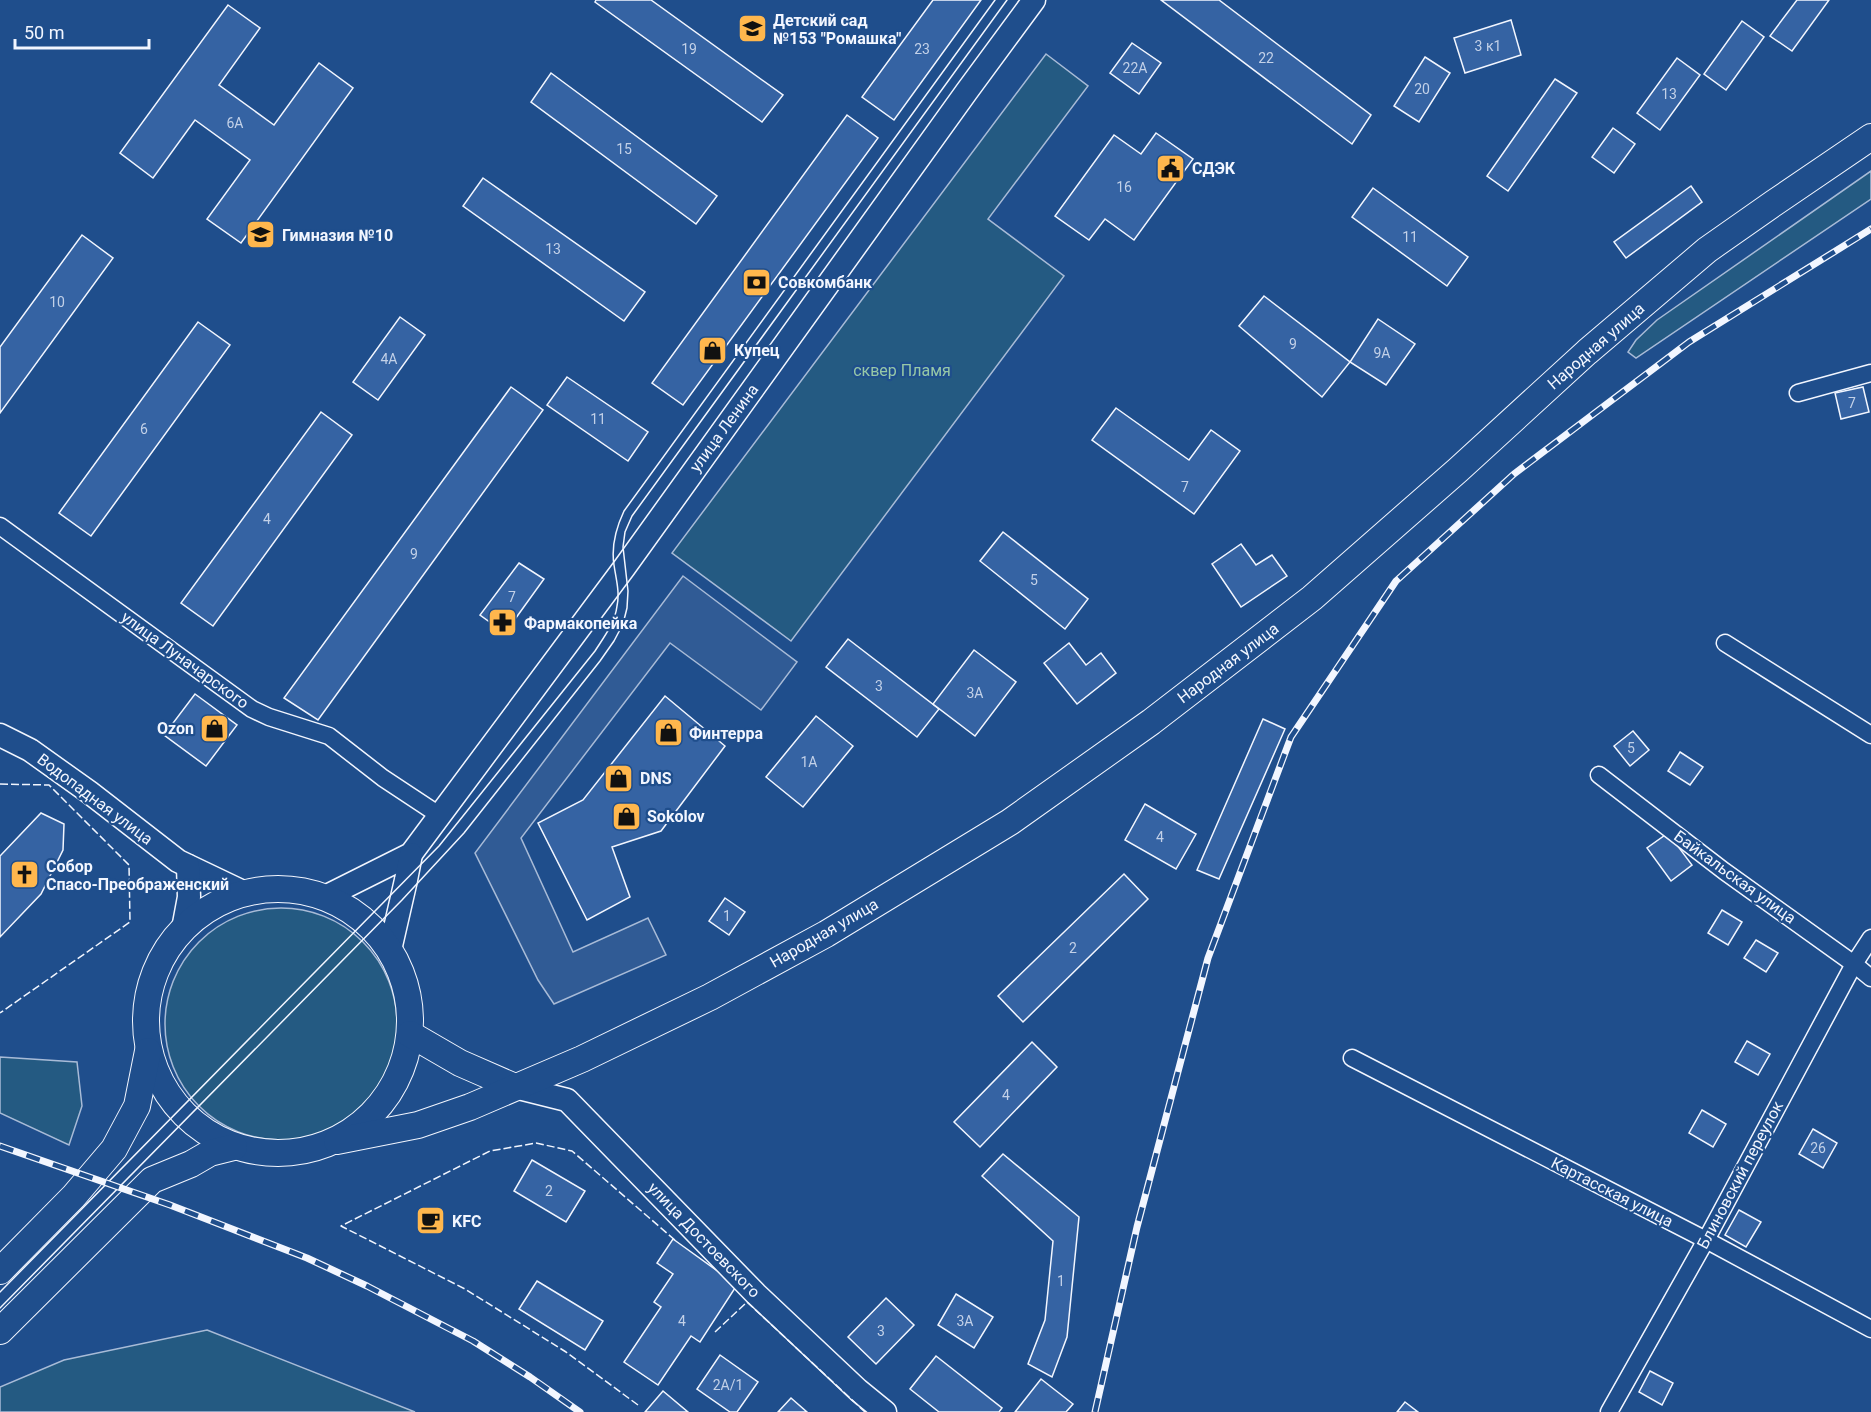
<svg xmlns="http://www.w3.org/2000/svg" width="1871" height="1412" viewBox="0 0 1871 1412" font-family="Roboto,sans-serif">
<rect width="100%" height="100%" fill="#1f4e8c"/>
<g fill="#245a82" stroke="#a8bbd7" stroke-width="1.5">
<path d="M 1046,54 L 1088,86 L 988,219 L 1064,276 L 791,641 L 672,553 Z"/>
<path d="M 1871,171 L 1871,199 L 1636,358 L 1628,352 L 1636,340 L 1657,320 Z"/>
<circle cx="281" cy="1024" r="116"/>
<path d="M 0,1057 L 77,1062 L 82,1106 L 69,1145 L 0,1113 Z"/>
<path d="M 207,1330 L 415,1412 L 0,1412 L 0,1387 L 64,1360 Z"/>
</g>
<path fill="#305b95" stroke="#a8bbd7" stroke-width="1.5" d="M 683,576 L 797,662 L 761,710 L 670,643 L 521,838 L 573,952 L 648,918 L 666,955 L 554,1004 L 538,980 L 475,853 Z"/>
<g fill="#3563a3" stroke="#f2f6ff" stroke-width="1.5">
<path d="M 596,0 L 651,0 L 783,95 L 762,122 L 595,2 Z"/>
<path d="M 933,0 L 981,0 L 894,120 L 862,97 Z"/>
<path d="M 1161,0 L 1219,0 L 1371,115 L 1352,144 Z"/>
<path d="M 1797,0 L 1829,0 L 1792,51 L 1770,36 Z"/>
<path d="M 228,5 L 260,28 L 219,85 L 274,125 L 319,63 L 353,88 L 241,243 L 207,219 L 250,160 L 195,120 L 153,178 L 120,153 Z"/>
<path d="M 1511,20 L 1521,55 L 1465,73 L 1454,38 Z"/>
<path d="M 1742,21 L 1764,37 L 1726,90 L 1704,74 Z"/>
<path d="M 1132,43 L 1161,63 L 1139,94 L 1110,73 Z"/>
<path d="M 1425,57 L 1450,73 L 1419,122 L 1394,106 Z"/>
<path d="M 1677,58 L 1700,75 L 1660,130 L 1637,113 Z"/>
<path d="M 551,73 L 717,196 L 696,224 L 531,102 Z"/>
<path d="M 1555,79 L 1577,93 L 1508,191 L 1487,176 Z"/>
<path d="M 847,115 L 878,138 L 683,405 L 652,383 Z"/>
<path d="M 1613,128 L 1635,144 L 1614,173 L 1592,157 Z"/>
<path d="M 1156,133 L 1193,159 L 1134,240 L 1105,219 L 1089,240 L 1055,216 L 1114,135 L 1141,154 Z"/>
<path d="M 483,178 L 645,292 L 624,321 L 463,206 Z"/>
<path d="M 1691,186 L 1702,202 L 1626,258 L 1614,242 Z"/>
<path d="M 1373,188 L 1468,257 L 1447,286 L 1352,217 Z"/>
<path d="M 82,235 L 113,258 L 0,413 L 0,347 Z"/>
<path d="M 1264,296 L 1350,362 L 1322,397 L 1239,326 Z"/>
<path d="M 400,317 L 425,335 L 378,400 L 353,382 Z"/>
<path d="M 1378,319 L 1415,344 L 1386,385 L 1350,362 Z"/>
<path d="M 198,322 L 230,345 L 91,536 L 59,513 Z"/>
<path d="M 567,377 L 648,432 L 628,461 L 547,405 Z"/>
<path d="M 511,387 L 543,410 L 318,720 L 284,698 Z"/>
<path d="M 1863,387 L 1869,412 L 1841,419 L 1835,393 Z"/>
<path d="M 1116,408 L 1189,460 L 1211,430 L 1240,451 L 1194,514 L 1092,440 Z"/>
<path d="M 321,412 L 352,435 L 213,626 L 181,603 Z"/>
<path d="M 1003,532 L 1088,599 L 1065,629 L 980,561 Z"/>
<path d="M 1241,544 L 1256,565 L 1272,555 L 1287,576 L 1241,607 L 1212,564 Z"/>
<path d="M 519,563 L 544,579 L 505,633 L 480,615 Z"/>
<path d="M 848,639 L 939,709 L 917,737 L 826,667 Z"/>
<path d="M 1069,643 L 1086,665 L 1101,653 L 1116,673 L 1077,704 L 1044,663 Z"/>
<path d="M 974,650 L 1016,682 L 975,736 L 933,704 Z"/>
<path d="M 195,694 L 237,725 L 206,766 L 164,735 Z"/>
<path d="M 665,696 L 725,746 L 661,831 L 612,847 L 630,897 L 587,920 L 538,823 L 583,800 Z"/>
<path d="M 816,716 L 853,746 L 803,807 L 766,777 Z"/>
<path d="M 1263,719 L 1285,729 L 1219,879 L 1197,870 Z"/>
<path d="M 1633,731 L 1649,750 L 1630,766 L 1614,746 Z"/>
<path d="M 1680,752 L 1703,767 L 1690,785 L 1668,771 Z"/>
<path d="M 1145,804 L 1196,834 L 1176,869 L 1125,840 Z"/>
<path d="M 41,813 L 64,824 L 63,850 L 41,894 L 0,937 L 0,856 Z"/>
<path d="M 1668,833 L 1692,865 L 1671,881 L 1647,848 Z"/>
<path d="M 1124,874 L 1148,899 L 1023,1022 L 998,996 Z"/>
<path d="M 725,898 L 745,912 L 729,935 L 709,921 Z"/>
<path d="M 1722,910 L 1742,922 L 1728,945 L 1708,933 Z"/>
<path d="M 1756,940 L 1778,953 L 1766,972 L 1744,958 Z"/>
<path d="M 1747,1041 L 1770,1054 L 1758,1075 L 1735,1062 Z"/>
<path d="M 1032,1042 L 1057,1067 L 980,1147 L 954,1122 Z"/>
<path d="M 1702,1110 L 1726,1124 L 1713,1147 L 1689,1133 Z"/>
<path d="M 1813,1129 L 1837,1143 L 1823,1168 L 1799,1154 Z"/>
<path d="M 1003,1154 L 1079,1217 L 1067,1337 L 1052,1377 L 1028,1364 L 1045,1320 L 1053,1241 L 982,1176 Z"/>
<path d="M 532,1160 L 585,1191 L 566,1222 L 514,1191 Z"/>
<path d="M 1739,1210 L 1761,1222 L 1746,1247 L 1725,1235 Z"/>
<path d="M 673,1239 L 737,1285 L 700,1342 L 691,1336 L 658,1385 L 624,1362 L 661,1307 L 654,1302 L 673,1274 L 657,1263 Z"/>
<path d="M 537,1281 L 603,1321 L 585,1350 L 519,1309 Z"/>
<path d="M 956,1294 L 993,1317 L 974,1348 L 938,1325 Z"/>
<path d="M 886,1298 L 914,1325 L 876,1364 L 848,1337 Z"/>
<path d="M 720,1355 L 758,1382 L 737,1412 L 730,1412 L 697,1389 Z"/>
<path d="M 936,1356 L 1002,1408 L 999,1412 L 939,1412 L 910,1389 Z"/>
<path d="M 1650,1371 L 1673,1383 L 1662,1405 L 1639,1392 Z"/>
<path d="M 1041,1379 L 1073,1404 L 1066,1412 L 1015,1412 Z"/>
<path d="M 663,1391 L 688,1412 L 645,1412 Z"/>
<path d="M 791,1398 L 807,1412 L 778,1412 Z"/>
<path d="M 1405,1402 L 1418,1412 L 1397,1412 Z"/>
</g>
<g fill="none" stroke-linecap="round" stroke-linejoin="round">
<defs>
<g id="street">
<path d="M 1798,393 L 1871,373"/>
<path d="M 0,526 L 252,709 L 269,717 L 329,736 L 383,778 L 439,815"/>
<path d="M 1725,643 L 1871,735"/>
<path d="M 1599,775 L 1724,871 L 1854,964 L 1871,978"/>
<path d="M 1352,1058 L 1706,1240 L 1871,1329"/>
<path d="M 1609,1412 L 1706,1240 L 1854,964 L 1871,938"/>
</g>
<g id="secondary">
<path d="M 0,735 L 30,750 L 89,792 L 178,861 L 245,893"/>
<path d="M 325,897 L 411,854 L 624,568 L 967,91 L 1034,0"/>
<path d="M 183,929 L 189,897 L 188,866"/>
<path d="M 390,950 L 406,880 L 411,854"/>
<path d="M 515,1087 L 567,1100 L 756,1294 L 858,1390 L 885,1412"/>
</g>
<g id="primary">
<circle cx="278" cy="1021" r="132"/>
<path d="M 410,1034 L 460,1063 L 515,1087"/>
<path d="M 337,1141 L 418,1125 L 470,1107 L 582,1059 L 710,997 L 826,934 L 1010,822 L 1151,722 L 1312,598 L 1458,470 L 1587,352 L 1707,250 L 1774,203 L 1871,137"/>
<path d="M 0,1271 L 74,1196 L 114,1149 L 137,1106 L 148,1051"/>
<path d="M 0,1331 L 152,1180 L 191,1164 L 210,1153 L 234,1147"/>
</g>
</defs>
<use href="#street" stroke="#f2f6ff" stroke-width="19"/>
<use href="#secondary" stroke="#f2f6ff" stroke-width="25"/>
<use href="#primary" stroke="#f2f6ff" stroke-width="28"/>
<use href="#street" stroke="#1f4e8c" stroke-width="16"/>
<use href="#secondary" stroke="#1f4e8c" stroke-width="22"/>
<use href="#primary" stroke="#1f4e8c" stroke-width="26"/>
<g stroke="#f2f6ff" stroke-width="1.5">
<path d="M 0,1292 L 439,846 L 595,651 C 604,637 615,623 617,606 C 620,592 616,579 614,565 C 611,546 616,528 624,511 L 995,0"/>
<path d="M 0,1308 L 402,900 L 464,833 L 600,661 L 614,641 L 623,624 L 627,608 L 628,591 L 623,547 L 625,532 L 632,516 L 1007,0"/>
</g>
<defs>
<g id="rail">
<path d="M 0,1146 L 170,1205 L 307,1258 L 367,1286 L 473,1341 L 530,1377 L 580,1412"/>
<path d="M 1095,1412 L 1137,1227 L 1208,958 L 1291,737 L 1396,581 L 1514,474 L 1689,342 L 1871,229"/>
</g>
</defs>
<use href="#rail" stroke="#f2f6ff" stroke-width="7"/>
<use href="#rail" stroke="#1f4e8c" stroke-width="4.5" stroke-dasharray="14" stroke-linecap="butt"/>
<g stroke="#f2f6ff" stroke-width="1.5" stroke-dasharray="8 3" stroke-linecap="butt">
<path d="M 0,784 L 49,785 L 129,865 L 130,922 L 0,1013"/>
<path d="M 715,1332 L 747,1302 L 865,1412"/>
<path d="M 638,1405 L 566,1352 L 465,1289 L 341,1226 L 490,1151 L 536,1143 L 572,1151 L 676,1241"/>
</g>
</g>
<defs>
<symbol id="school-square" viewBox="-11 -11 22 22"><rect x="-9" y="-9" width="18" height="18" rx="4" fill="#ffb74d" stroke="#1f4e8c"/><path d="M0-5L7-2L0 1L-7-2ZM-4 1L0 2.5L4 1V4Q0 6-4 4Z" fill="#111"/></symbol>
<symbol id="civic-square" viewBox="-11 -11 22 22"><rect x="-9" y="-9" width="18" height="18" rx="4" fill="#ffb74d" stroke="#1f4e8c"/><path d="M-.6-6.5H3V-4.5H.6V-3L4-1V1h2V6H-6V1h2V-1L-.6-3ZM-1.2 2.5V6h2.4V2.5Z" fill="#111"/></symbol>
<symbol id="bank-square" viewBox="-11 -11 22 22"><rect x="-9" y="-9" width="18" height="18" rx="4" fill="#ffb74d" stroke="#1f4e8c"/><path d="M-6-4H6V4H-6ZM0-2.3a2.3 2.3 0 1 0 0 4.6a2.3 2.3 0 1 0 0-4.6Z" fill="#111"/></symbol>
<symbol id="shop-square" viewBox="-11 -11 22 22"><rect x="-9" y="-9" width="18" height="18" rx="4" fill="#ffb74d" stroke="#1f4e8c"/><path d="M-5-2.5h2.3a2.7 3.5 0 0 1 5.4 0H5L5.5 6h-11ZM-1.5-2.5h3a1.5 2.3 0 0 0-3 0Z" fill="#111"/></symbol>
<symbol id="pharmacy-square" viewBox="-11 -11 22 22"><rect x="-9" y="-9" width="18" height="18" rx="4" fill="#ffb74d" stroke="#1f4e8c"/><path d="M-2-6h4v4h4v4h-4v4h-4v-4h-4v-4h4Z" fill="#111"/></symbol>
<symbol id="church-square" viewBox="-11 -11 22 22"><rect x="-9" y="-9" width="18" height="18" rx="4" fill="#ffb74d" stroke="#1f4e8c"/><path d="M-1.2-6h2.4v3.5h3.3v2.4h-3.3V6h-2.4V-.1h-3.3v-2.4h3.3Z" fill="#111"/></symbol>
<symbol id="cafe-square" viewBox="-11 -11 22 22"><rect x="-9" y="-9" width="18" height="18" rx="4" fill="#ffb74d" stroke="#1f4e8c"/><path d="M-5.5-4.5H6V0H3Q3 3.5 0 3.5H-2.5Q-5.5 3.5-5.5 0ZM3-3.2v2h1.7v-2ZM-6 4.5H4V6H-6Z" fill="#111"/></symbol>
</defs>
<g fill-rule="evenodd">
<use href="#school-square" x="736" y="12" width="33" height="33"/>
<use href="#civic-square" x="1154" y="152" width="33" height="33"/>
<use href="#school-square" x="244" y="218" width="33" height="33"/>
<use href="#bank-square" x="740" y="266" width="33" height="33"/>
<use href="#shop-square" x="696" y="334" width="33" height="33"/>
<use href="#pharmacy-square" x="486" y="606" width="33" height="33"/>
<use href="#shop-square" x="198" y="712" width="33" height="33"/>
<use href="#shop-square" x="652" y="716" width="33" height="33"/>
<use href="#shop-square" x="602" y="762" width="33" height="33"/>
<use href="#shop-square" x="610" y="800" width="33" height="33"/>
<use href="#church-square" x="8" y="858" width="33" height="33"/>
<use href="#cafe-square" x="414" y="1204" width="33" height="33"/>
</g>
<g text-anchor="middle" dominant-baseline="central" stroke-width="4.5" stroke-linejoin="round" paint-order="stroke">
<g font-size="14" fill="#c3d1e8">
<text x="1488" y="46">3 к1</text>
<text x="689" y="49">19</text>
<text x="922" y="49">23</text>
<text x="1266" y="58">22</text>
<text x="1135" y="68">22А</text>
<text x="1422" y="89">20</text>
<text x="1669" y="94">13</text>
<text x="235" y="123">6А</text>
<text x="624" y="149">15</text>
<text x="1124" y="187">16</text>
<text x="1410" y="237">11</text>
<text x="553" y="249">13</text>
<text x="57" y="302">10</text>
<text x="1293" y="344">9</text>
<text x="1382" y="353">9А</text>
<text x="389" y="359">4А</text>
<text x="1852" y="403">7</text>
<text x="598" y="419">11</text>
<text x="144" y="429">6</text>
<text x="1185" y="487">7</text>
<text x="267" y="519">4</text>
<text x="414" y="554">9</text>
<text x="1034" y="580">5</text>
<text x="512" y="597">7</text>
<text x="879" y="686">3</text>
<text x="975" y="693">3А</text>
<text x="1631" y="748">5</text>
<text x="809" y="762">1А</text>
<text x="1160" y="837">4</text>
<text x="727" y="916">1</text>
<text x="1073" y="948">2</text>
<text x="1006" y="1095">4</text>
<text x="1818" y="1148">26</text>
<text x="549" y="1191">2</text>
<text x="1061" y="1281">1</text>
<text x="682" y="1321">4</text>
<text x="965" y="1321">3А</text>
<text x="881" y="1331">3</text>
<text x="728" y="1385">2А/1</text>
</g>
<g font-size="16" font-weight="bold" fill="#f2f6ff" stroke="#1f4e8c" text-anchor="start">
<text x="773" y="20">Детский сад<tspan x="773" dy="18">№153 "Ромашка"</tspan></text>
<text x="1192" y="168">СДЭК</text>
<text x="282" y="235">Гимназия №10</text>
<text x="778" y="282">Совкомбанк</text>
<text x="734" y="350">Купец</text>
<text x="524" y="623">Фармакопейка</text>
<text x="194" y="728" text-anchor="end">Ozon</text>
<text x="689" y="733">Финтерра</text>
<text x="640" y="778">DNS</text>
<text x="647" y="816">Sokolov</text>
<text x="46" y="866">Собор<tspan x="46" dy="18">Спасо-Преображенский</tspan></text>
<text x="452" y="1221">KFC</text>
</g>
<g font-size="16" fill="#f2f6ff" stroke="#1f4e8c">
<text transform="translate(1596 346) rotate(-41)">Народная улица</text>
<text transform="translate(724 428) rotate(-54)">улица Ленина</text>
<text transform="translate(185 660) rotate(36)">улица Луначарского</text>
<text transform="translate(1228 663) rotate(-37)">Народная улица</text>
<text transform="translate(95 799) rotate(37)">Водопадная улица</text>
<text transform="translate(1735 877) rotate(36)">Байкальская улица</text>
<text transform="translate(824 933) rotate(-30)">Народная улица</text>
<text transform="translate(1740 1175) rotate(-62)">Блиновский переулок</text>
<text transform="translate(1612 1192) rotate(27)">Картасская улица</text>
<text transform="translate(704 1240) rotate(46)">улица Достоевского</text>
</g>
<g font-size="16" fill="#97c8a6" stroke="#1f4e8c">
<text x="902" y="370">сквер Пламя</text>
</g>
</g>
<path d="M15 39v9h134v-9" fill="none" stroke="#f2f6ff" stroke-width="3"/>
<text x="24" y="39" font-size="18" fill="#f2f6ff" stroke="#1f4e8c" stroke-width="4.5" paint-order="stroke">50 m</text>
</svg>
